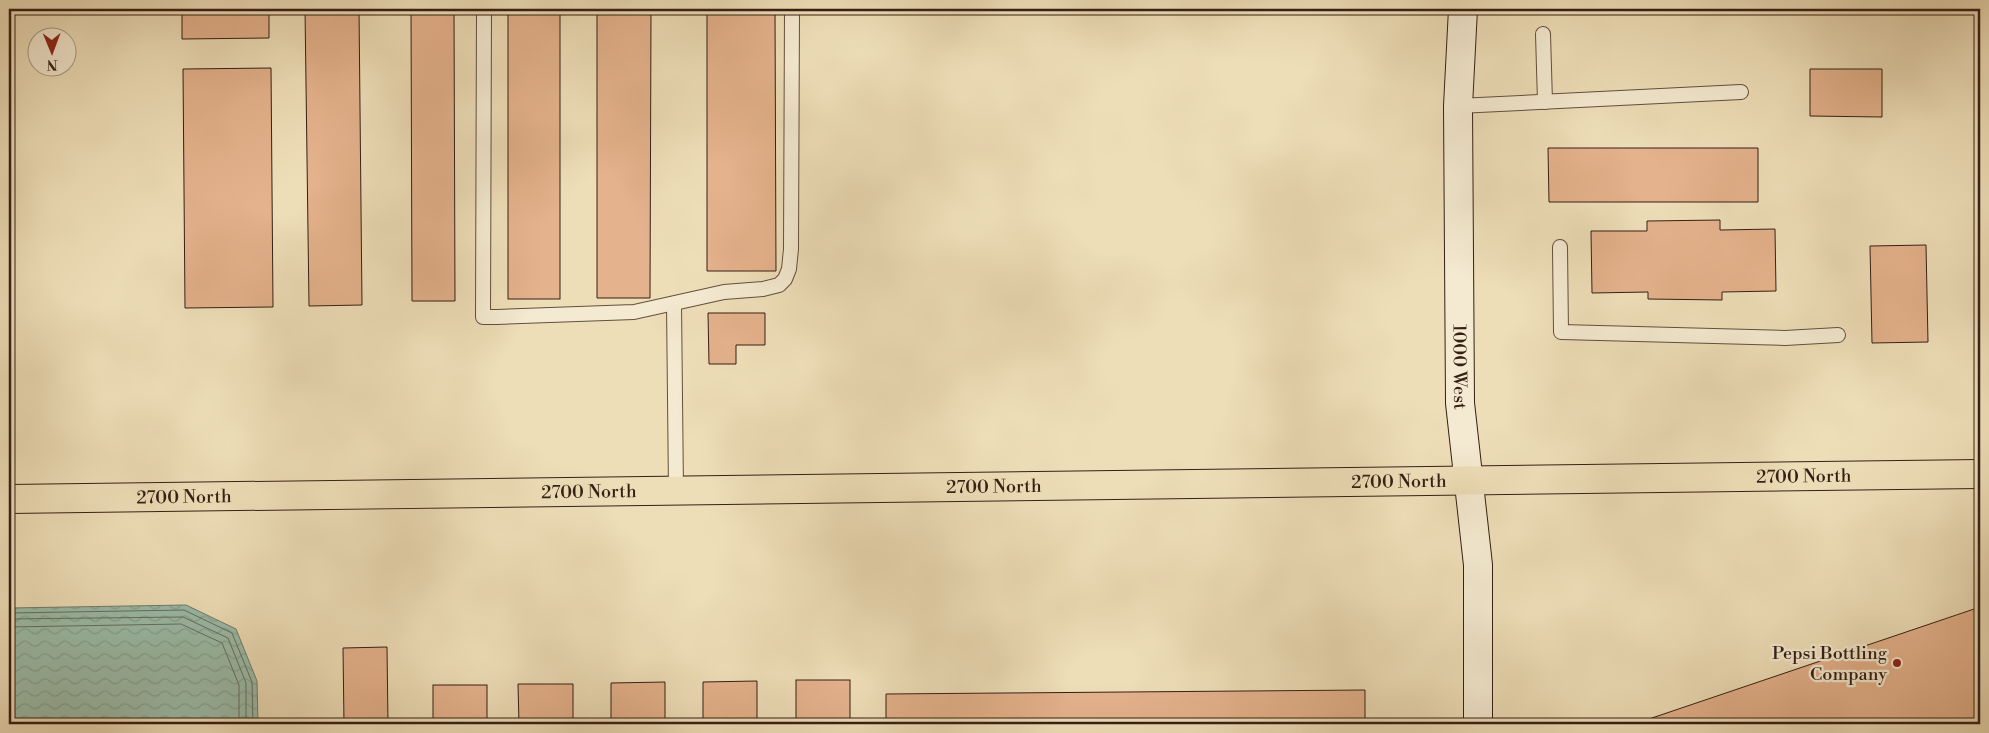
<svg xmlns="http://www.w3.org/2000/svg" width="1989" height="733" viewBox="0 0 1989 733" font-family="'Libre Bodoni',serif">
<defs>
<pattern id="water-waves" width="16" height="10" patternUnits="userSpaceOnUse" patternTransform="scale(1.25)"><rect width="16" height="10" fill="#9bbdaa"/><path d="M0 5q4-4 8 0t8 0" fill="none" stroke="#86a291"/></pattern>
</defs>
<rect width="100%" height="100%" fill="#eedeb8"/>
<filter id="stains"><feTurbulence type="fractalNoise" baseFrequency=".004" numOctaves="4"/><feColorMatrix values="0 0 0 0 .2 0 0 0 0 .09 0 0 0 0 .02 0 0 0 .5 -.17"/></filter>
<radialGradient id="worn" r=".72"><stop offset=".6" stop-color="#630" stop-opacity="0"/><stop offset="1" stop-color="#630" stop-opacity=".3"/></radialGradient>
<path fill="url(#water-waves)" stroke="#727e6e" d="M 186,605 L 236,629 L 257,681 L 258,724 L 19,724 L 9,719 L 9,608 Z"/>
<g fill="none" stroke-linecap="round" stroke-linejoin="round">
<g stroke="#686e60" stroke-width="1">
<path d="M 9,613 L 184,610 L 232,633 L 252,682 L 253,724"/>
<path d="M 9,619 L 183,617 L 228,638 L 246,683 L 246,724"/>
<path d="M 9,627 L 181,624 L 222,643 L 239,685 L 239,724"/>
</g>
</g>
<g fill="#e4b28c" stroke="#351f15">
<path d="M 182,9 L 269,9 L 269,38 L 182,39 Z"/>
<path d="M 305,9 L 359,9 L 362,305 L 309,306 Z"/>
<path d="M 411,9 L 454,9 L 455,301 L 412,301 Z"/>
<rect x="508" y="9" width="52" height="290"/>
<path d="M 597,9 L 651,9 L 650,298 L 597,298 Z"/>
<path d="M 707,9 L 775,9 L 776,271 L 707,271 Z"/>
<path d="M 271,68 L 273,307 L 185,308 L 183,69 Z"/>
<path d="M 1810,69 L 1882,69 L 1882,117 L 1810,116 Z"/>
<path d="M 1548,148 L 1758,148 L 1758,202 L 1549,202 Z"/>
<path d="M 1720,220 L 1720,230 L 1775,229 L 1776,291 L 1722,292 L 1722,300 L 1648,299 L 1648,292 L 1592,293 L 1591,231 L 1647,231 L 1647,221 Z"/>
<path d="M 1926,245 L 1928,342 L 1872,343 L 1870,246 Z"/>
<path d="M 708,313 L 765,313 L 765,345 L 736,345 L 736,364 L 709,364 Z"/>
<path d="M 1980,607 L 1980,724 L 1650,724 L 1649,719 Z"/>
<path d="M 387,647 L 388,724 L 344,724 L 343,648 Z"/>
<rect x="796" y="680" width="54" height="44"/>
<path d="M 757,681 L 757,724 L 703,724 L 703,682 Z"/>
<path d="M 665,682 L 665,724 L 611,724 L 611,683 Z"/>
<path d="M 518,684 L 573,684 L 573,724 L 519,724 Z"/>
<rect x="433" y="685" width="54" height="39"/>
<path d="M 1365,690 L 1365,724 L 886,724 L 886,694 Z"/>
</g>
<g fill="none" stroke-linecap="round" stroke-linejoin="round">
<defs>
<g id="lane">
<path d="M 484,9 L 483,317 L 497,317 L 634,312 L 724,292 L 763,289 L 779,285 L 785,279 L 789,269 L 791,249 L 792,9"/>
<path d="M 1543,34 L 1545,102"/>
<path d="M 1458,106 L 1741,92"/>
<path d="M 1560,247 L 1561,332 L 1785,338 L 1838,335"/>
<path d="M 674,304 L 676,491"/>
</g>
<g id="secondary">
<path id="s1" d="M 1463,9 L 1458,106 L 1460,403 L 1478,565 L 1478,724"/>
</g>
<g id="primary">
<path id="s2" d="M 9,499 L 1980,474"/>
</g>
</defs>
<use href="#lane" stroke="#634f3e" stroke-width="16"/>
<use href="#secondary" stroke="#351f15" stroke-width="30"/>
<use href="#primary" stroke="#351f15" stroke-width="30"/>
<use href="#lane" stroke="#f4ead1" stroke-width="14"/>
<use href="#secondary" stroke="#f4ead1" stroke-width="28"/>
<use href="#primary" stroke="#eedeb8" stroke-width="28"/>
</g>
<circle fill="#8f2418" stroke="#f4ead1" stroke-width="2" cx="1897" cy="663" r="5"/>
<g text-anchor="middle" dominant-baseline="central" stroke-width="4.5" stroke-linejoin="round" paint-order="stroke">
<g font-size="18" fill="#351f15" stroke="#f4ead1">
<text stroke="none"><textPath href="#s1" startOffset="358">1000 West</textPath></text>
<text stroke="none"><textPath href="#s2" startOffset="1795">2700 North</textPath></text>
<text stroke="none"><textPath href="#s2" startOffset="1390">2700 North</textPath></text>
<text stroke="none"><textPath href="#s2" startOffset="985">2700 North</textPath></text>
<text stroke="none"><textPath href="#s2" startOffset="580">2700 North</textPath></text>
<text stroke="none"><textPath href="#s2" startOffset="175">2700 North</textPath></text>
</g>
<g font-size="18" fill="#351f15" stroke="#f4ead1" text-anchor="end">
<text x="1887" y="653">Pepsi Bottling<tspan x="1887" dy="21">Company</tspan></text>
</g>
</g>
<rect width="1989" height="733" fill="none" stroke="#eedeb8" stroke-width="30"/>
<rect x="10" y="10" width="1969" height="713" fill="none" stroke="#351f15" stroke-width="2.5"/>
<rect x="15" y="15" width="1959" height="703" fill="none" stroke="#351f15"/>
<g transform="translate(52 52) rotate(179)"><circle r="24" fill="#f4ead1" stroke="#a89986"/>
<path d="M0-4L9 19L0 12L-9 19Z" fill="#8f2418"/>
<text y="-8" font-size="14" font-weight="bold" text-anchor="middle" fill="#351f15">N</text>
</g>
<rect width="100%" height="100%" filter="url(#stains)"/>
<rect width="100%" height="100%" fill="url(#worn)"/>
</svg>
